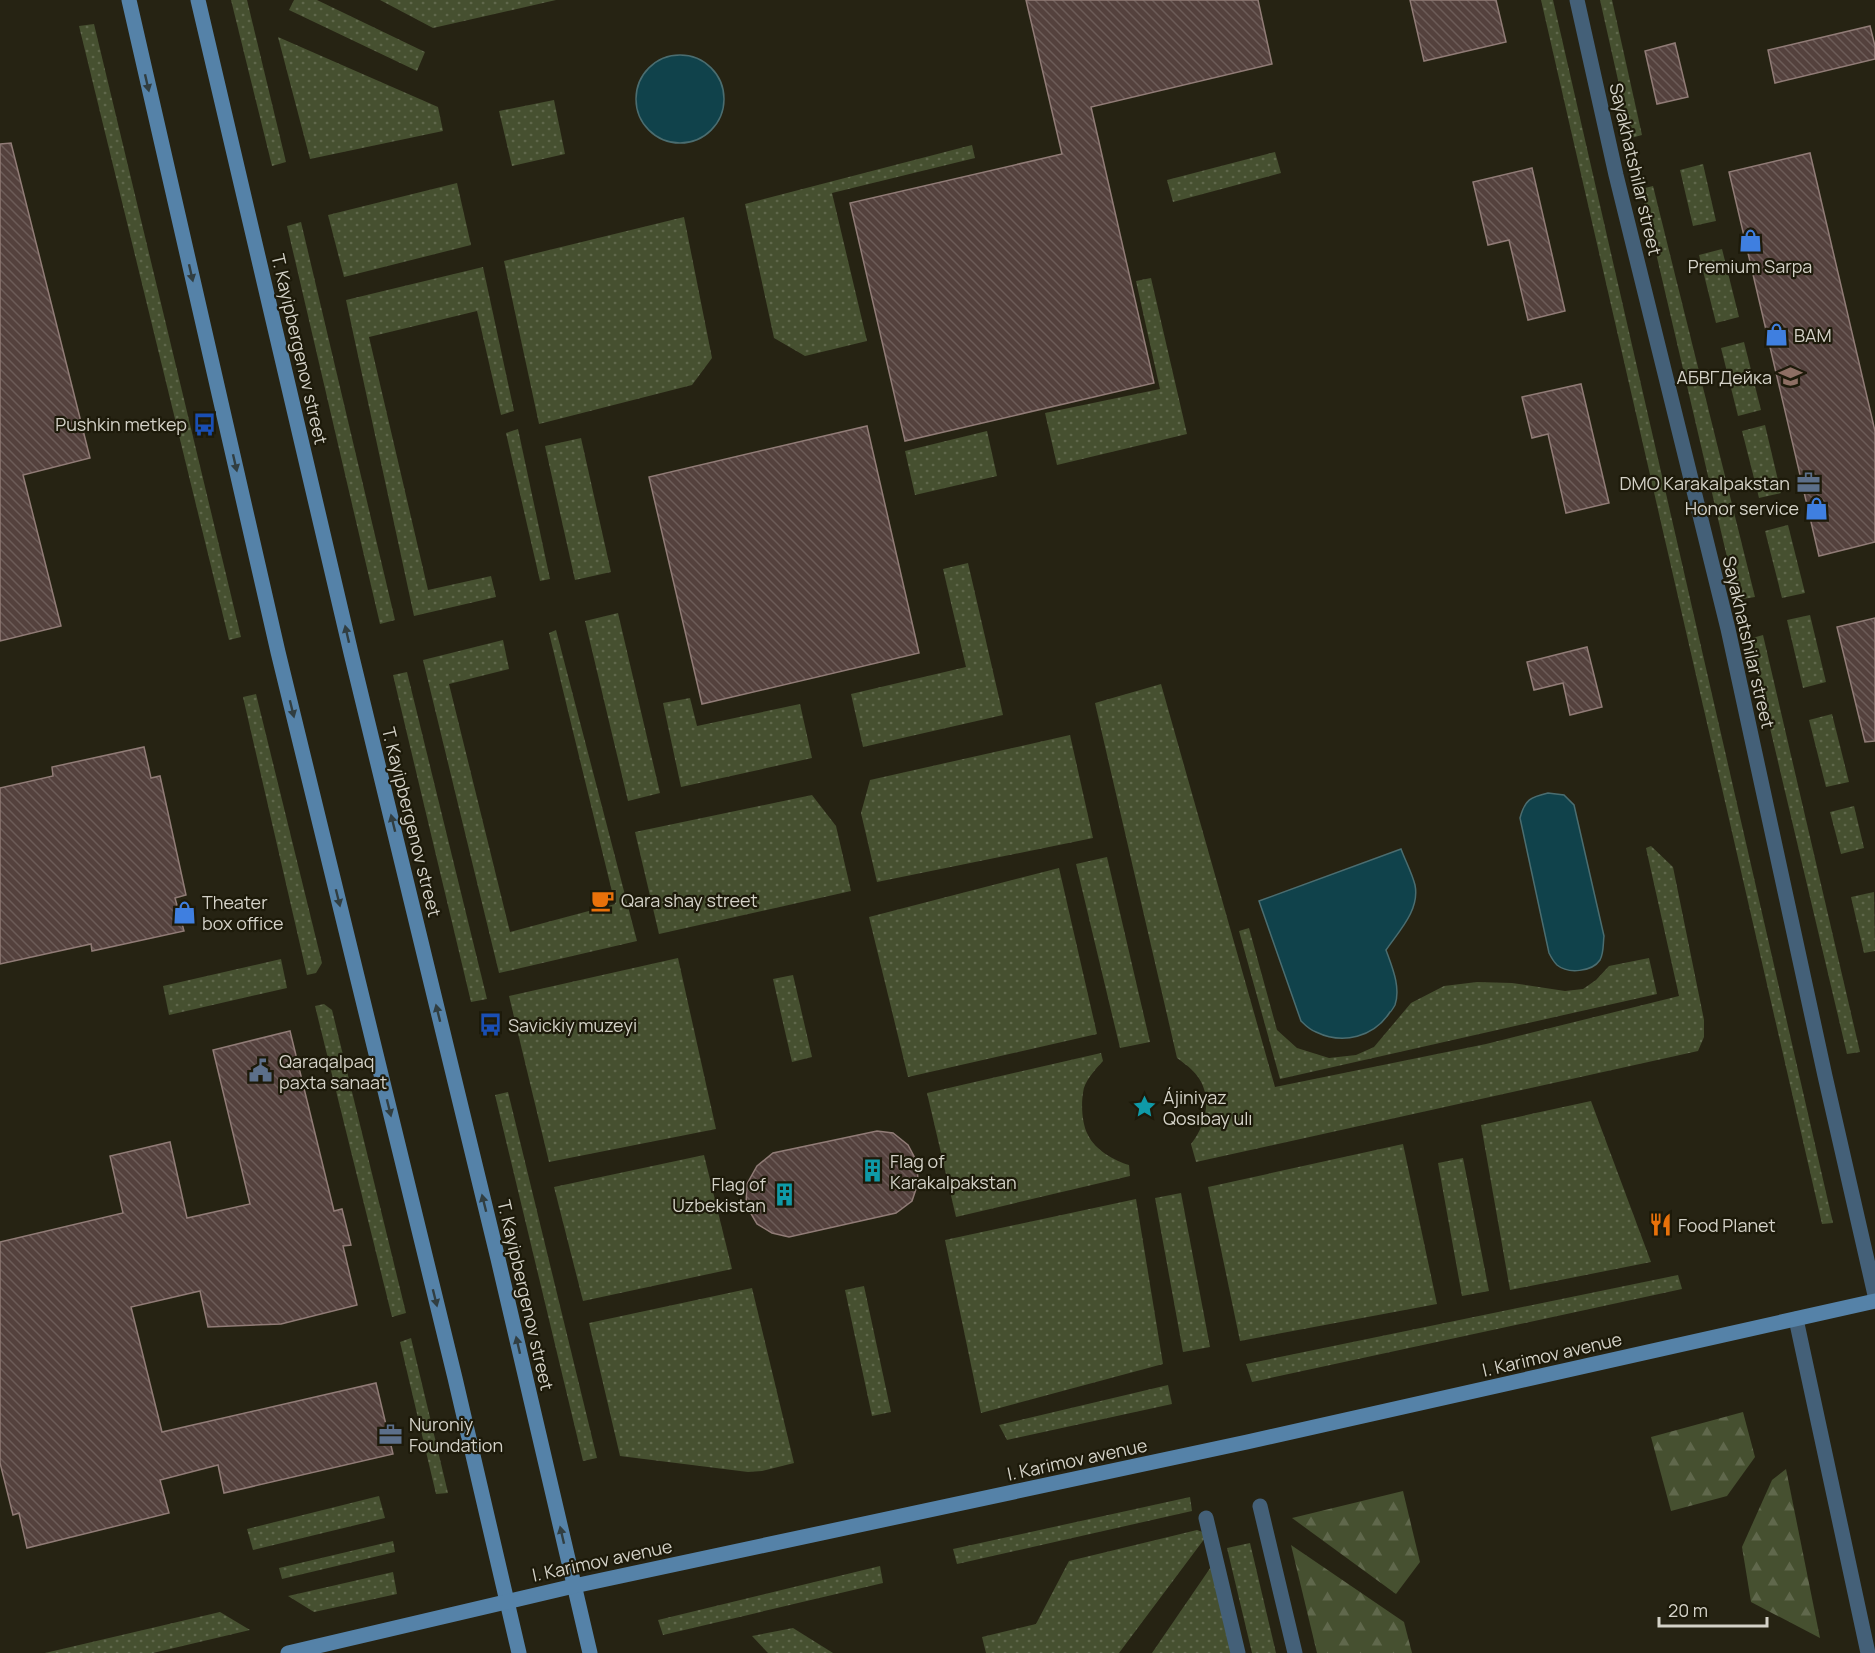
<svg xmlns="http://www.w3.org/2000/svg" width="1875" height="1653" viewBox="0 0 1875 1653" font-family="Manrope,sans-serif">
<defs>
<pattern id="grass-dots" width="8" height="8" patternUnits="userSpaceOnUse" patternTransform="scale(1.5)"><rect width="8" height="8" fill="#465030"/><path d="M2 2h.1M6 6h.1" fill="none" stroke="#60684c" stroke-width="1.8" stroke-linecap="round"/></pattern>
<pattern id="forest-firs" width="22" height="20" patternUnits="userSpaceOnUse" patternTransform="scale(1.5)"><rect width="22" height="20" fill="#465030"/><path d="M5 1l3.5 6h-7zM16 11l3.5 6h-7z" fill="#60684c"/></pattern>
<pattern id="building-back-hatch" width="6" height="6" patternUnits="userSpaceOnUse" patternTransform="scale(1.5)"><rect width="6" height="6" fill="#54413d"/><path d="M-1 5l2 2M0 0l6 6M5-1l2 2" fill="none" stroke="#6c5c58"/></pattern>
</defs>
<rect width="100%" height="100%" fill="#262313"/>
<g fill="url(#grass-dots)">
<path d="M 231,0 L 247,0 L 286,162 L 272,166 Z"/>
<path d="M 294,0 L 317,0 L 425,52 L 417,71 L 289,10 Z"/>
<path d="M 380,0 L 556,0 L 433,28 Z"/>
<path d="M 1541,0 L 1553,0 L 1833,1223 L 1822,1224 Z"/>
<path d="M 1600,0 L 1612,0 L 1642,135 L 1631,138 Z"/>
<path d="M 94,24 L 241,637 L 229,640 L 79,26 Z"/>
<path d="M 278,37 L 438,107 L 443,131 L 310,159 Z"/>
<path d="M 554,100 L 565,154 L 512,166 L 499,111 Z"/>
<path d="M 972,145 L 975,158 L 832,193 L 867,341 L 805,356 L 774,338 L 745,204 Z"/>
<path d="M 1275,152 L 1281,173 L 1173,202 L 1167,180 Z"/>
<path d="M 1703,164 L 1716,221 L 1693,226 L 1680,170 Z"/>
<path d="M 457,183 L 471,245 L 344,277 L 328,215 Z"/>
<path d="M 1653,186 L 1755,597 L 1737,600 L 1641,189 Z"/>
<path d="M 684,217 L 712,358 L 692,385 L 539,424 L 504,261 Z"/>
<path d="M 301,222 L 395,620 L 380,624 L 287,226 Z"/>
<path d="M 1722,249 L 1739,317 L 1716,323 L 1699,255 Z"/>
<path d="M 483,267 L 514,411 L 501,415 L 477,311 L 369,337 L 428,590 L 491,576 L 496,597 L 414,616 L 346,300 Z"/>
<path d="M 1151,278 L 1187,434 L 1057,465 L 1045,413 L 1160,389 L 1136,281 Z"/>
<path d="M 1744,342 L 1761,410 L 1738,416 L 1721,348 Z"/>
<path d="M 1765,425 L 1781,493 L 1759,498 L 1742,431 Z"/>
<path d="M 518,429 L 550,579 L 540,581 L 506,433 Z"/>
<path d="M 987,431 L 997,476 L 915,495 L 905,451 Z"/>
<path d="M 581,438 L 611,572 L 575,580 L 545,446 Z"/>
<path d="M 1788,525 L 1805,593 L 1782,598 L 1765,531 Z"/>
<path d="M 968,563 L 1003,715 L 863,747 L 851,694 L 966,667 L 943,569 Z"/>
<path d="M 618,613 L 660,793 L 628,801 L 585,621 Z"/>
<path d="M 1810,615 L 1826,682 L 1803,688 L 1787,620 Z"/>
<path d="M 556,630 L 637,941 L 499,973 L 423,660 L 503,640 L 509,669 L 449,684 L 510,932 L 615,904 L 549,633 Z"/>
<path d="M 1763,635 L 1860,1052 L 1847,1054 L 1749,639 Z"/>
<path d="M 407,672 L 487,999 L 471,1002 L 393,675 Z"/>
<path d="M 1161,684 L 1275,1087 L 1486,1044 L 1679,996 L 1646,848 L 1651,846 L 1673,867 L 1704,1020 L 1704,1037 L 1698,1051 L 1196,1162 L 1191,1144 C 1208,1122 1214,1091 1192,1070 C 1187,1065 1182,1062 1177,1058 L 1095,703 Z"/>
<path d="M 256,694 L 322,963 L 316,973 L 307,975 L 243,697 Z"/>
<path d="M 690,698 L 697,726 L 800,704 L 812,758 L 681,787 L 663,703 Z"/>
<path d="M 1832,714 L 1849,782 L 1826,787 L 1809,720 Z"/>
<path d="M 1070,735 L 1093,838 L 877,882 L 861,813 L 870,780 Z"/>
<path d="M 812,795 L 836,826 L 851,891 L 659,934 L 635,832 Z"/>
<path d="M 1854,806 L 1864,848 L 1841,854 L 1830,812 Z"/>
<path d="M 1107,857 L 1150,1042 L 1120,1048 L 1076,864 Z"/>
<path d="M 1059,868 L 1097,1034 L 908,1077 L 869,917 Z"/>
<path d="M 1874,892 L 1875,951 L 1864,953 L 1851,897 Z"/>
<path d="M 1249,928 L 1277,1030 L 1297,1048 L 1329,1058 L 1356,1055 L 1374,1047 L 1411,1003 L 1444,986 L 1477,982 L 1512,983 L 1565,991 L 1583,989 L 1596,980 L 1609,966 L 1649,958 L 1657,994 L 1280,1079 L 1239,931 Z"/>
<path d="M 678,958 L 716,1129 L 549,1162 L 509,996 Z"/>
<path d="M 281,959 L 287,988 L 169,1015 L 163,986 Z"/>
<path d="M 793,975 L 812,1057 L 792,1062 L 773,979 Z"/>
<path d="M 324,1004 L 332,1010 L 406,1313 L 392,1317 L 315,1006 Z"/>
<path d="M 1101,1053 L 1103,1061 C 1095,1070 1084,1081 1083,1093 C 1081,1105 1082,1124 1088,1135 C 1095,1150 1115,1161 1129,1165 L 1130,1176 L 956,1217 L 927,1093 Z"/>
<path d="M 508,1092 L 597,1458 L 583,1461 L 495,1095 Z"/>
<path d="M 1591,1101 L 1651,1262 L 1510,1290 L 1481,1125 Z"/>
<path d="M 1403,1144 L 1437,1304 L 1240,1341 L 1208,1187 Z"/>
<path d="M 704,1155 L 732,1269 L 583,1301 L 554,1187 Z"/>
<path d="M 1463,1158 L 1489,1291 L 1462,1296 L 1438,1163 Z"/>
<path d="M 1181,1193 L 1210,1347 L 1183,1352 L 1155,1198 Z"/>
<path d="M 1136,1199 L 1163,1364 L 981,1413 L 945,1240 Z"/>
<path d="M 1678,1275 L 1682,1289 L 1252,1382 L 1246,1364 Z"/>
<path d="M 864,1286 L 891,1412 L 872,1416 L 845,1290 Z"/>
<path d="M 752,1288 L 794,1463 L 762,1471 L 748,1472 L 620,1456 L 589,1323 Z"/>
<path d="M 411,1338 L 448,1493 L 436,1494 L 400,1342 Z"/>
<path d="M 1168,1385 L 1172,1404 L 1007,1440 L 999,1425 Z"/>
<path d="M 379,1496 L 385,1518 L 253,1550 L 247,1529 Z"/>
<path d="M 1190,1497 L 1192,1511 L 957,1564 L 953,1549 Z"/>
<path d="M 1197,1530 L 1208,1534 L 1119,1653 L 986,1653 L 982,1637 L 1036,1624 L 1069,1561 Z"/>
<path d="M 393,1541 L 395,1552 L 282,1579 L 279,1568 Z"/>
<path d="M 1250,1543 L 1276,1653 L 1252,1653 L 1227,1548 Z"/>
<path d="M 1215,1561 L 1236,1653 L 1152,1653 Z"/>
<path d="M 880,1566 L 883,1583 L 663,1635 L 658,1620 Z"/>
<path d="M 393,1572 L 397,1594 L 314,1612 L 288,1596 Z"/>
<path d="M 220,1612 L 250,1630 L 153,1653 L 45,1653 Z"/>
<path d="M 793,1628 L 833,1653 L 768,1653 L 752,1636 Z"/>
</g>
<g fill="url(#forest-firs)">
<path d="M 1743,1412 L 1755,1457 L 1727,1496 L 1671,1511 L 1651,1437 Z"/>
<path d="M 1786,1469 L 1820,1638 L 1751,1602 L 1742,1547 L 1772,1480 Z"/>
<path d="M 1403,1491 L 1420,1562 L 1396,1594 L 1292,1518 Z"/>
<path d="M 1291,1545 L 1404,1622 L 1412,1653 L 1317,1653 Z"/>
</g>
<g fill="#10424b" stroke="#4b6d70" stroke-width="1.5">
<circle cx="680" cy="99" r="44"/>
<path d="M 1548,793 L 1564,795 L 1574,805 L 1604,936 C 1603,943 1604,953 1600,960 C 1592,972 1568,974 1557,965 C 1554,962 1551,957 1549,953 L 1520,818 C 1525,799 1531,797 1548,793 Z"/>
<path d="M 1401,849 C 1405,860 1412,873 1415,885 C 1420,910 1399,931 1386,950 C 1392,967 1401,987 1395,1005 C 1395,1005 1391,1012 1390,1012 C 1374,1037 1343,1045 1316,1032 C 1310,1030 1305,1025 1301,1021 L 1259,901 Z"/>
</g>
<g fill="url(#building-back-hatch)" stroke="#917c77" stroke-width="1.5">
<path d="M 1026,0 L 1258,0 L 1272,64 L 1091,107 L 1154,383 L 905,441 L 850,203 L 1062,154 Z"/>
<path d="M 1410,0 L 1496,0 L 1506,42 L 1424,61 Z"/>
<path d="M 1870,26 L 1875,46 L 1875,59 L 1775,83 L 1768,50 Z"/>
<path d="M 1675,43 L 1688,97 L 1657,104 L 1645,51 Z"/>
<path d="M 11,143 L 90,458 L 23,475 L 61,626 L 0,641 L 0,144 Z"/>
<path d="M 1810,153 L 1875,431 L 1875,542 L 1819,556 L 1729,172 Z"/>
<path d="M 1532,168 L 1565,311 L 1528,320 L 1509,240 L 1488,245 L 1473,182 Z"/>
<path d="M 1581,384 L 1609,503 L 1566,513 L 1548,434 L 1532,438 L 1522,397 Z"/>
<path d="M 867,426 L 919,653 L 702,704 L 649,477 Z"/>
<path d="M 1875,618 L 1875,741 L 1865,742 L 1837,627 Z"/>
<path d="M 1587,647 L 1602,707 L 1570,715 L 1563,683 L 1534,690 L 1527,662 Z"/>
<path d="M 144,747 L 151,778 L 160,776 L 186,895 L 175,898 L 184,931 L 92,951 L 91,944 L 0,964 L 0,788 L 53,776 L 52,767 Z"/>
<path d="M 290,1031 L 334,1211 L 342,1209 L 351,1245 L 343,1246 L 357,1305 L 281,1324 L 208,1327 L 200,1291 L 131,1307 L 162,1432 L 376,1383 L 393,1454 L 224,1493 L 218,1465 L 160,1480 L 169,1513 L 27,1548 L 19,1513 L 13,1515 L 0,1463 L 0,1242 L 123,1213 L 110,1156 L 170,1142 L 187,1218 L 250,1204 L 213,1050 Z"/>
<path d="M 877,1131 L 893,1133 L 908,1145 L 917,1162 L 918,1183 L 912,1201 L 896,1213 L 789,1237 L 772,1233 L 757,1224 L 746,1205 L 747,1184 L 757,1166 L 773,1153 Z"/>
</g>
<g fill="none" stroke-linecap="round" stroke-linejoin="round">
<path stroke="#446078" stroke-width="15" d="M 1796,1319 L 1868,1653"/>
<g stroke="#446078" stroke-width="15">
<path d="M 1260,1506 L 1295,1653"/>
<path d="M 1206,1518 L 1238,1653"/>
</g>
<path stroke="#446078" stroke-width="15" d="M 1577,0 L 1616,175 L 1728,629 L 1825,1076 L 1875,1295"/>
<g stroke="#5582a8" stroke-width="15">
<path d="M 129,0 L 278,652 L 455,1378 L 519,1653"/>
<path d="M 198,0 L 351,653 L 498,1259 L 590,1653"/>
<path d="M 288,1653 L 574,1586 L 1247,1442 L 1875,1301"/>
</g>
</g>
<defs><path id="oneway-solid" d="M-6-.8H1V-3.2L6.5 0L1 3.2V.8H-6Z" transform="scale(1.5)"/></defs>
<g fill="#313e41">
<use href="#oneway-solid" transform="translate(147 83) rotate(77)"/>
<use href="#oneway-solid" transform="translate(191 273) rotate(77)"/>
<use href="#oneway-solid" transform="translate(235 463) rotate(77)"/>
<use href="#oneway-solid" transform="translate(347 634) rotate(-103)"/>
<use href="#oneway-solid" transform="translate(292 709) rotate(76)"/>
<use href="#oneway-solid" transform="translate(393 823) rotate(-104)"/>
<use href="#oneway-solid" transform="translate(338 898) rotate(76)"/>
<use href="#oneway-solid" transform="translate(438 1013) rotate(-104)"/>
<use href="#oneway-solid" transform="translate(389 1108) rotate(76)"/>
<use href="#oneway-solid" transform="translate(484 1203) rotate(-104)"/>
<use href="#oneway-solid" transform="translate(435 1298) rotate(76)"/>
<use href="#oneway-solid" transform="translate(518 1345) rotate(-103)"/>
<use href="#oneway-solid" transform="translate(562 1535) rotate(-103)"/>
</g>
<defs>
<symbol id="shop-bare" viewBox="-9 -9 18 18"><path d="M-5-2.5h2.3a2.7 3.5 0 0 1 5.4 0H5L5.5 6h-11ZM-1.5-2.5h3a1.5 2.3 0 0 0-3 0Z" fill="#3f7fe0" stroke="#1d1a0a" stroke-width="2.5" paint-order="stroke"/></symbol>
<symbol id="school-bare" viewBox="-9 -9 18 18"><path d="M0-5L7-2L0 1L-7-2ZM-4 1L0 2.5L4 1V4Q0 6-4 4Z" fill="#8d6e63" stroke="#1d1a0a" stroke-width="2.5" paint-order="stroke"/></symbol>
<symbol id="bus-bare" viewBox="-9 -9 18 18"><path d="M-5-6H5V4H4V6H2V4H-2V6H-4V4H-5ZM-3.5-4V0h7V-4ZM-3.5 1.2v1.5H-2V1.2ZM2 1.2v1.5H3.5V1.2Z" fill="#1a4fb4" stroke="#1d1a0a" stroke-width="2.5" paint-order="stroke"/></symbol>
<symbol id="office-bare" viewBox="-9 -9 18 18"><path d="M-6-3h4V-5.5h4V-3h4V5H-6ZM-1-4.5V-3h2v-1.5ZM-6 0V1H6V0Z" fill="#5c6f8a" stroke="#1d1a0a" stroke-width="2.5" paint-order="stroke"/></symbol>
<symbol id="cafe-bare" viewBox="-9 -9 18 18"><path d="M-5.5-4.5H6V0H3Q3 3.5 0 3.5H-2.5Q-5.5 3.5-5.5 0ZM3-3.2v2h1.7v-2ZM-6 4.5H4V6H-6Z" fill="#e8710a" stroke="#1d1a0a" stroke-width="2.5" paint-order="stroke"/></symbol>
<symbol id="civic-bare" viewBox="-9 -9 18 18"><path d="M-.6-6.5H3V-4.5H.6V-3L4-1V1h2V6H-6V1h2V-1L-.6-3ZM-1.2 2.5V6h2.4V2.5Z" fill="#5c6f8a" stroke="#1d1a0a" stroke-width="2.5" paint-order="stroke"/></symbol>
<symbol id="sight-bare" viewBox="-9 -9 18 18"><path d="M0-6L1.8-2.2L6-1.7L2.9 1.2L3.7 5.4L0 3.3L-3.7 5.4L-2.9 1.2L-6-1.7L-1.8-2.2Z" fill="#0f9aa8" stroke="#1d1a0a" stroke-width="2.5" paint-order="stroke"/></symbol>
<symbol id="building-bare" viewBox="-9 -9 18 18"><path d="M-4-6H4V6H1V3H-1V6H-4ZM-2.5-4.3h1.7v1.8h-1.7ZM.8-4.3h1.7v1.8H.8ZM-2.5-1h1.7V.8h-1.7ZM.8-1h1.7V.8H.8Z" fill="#0f9aa8" stroke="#1d1a0a" stroke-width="2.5" paint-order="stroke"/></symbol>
<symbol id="restaurant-bare" viewBox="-9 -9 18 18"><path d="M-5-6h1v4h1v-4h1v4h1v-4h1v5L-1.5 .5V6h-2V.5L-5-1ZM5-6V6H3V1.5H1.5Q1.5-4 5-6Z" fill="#e8710a" stroke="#1d1a0a" stroke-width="2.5" paint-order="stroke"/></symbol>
</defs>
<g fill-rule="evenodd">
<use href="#shop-bare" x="1734" y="224" width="33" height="33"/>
<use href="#shop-bare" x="1760" y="318" width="33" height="33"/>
<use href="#school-bare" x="1774" y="360" width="33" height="33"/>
<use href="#bus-bare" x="188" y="408" width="33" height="33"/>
<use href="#office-bare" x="1792" y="466" width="33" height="33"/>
<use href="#shop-bare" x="1800" y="492" width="33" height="33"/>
<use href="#cafe-bare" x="586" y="884" width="33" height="33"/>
<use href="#shop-bare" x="168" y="896" width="33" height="33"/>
<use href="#bus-bare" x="474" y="1008" width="33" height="33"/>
<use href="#civic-bare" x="244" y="1054" width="33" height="33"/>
<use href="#sight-bare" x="1128" y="1090" width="33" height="33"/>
<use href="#building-bare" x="856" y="1154" width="33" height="33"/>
<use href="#building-bare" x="768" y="1178" width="33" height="33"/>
<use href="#restaurant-bare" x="1644" y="1208" width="33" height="33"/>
<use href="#office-bare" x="374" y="1418" width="33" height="33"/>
</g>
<g text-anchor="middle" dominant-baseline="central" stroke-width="4.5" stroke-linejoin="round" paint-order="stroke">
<g font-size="18" fill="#d4d2c8" stroke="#1d1a0a">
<text transform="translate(1636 169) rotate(77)">Sayakhatshilar street</text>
<text transform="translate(300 349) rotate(77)">T. Kayipbergenov street</text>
<text transform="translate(1749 642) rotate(77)">Sayakhatshilar street</text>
<text transform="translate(412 822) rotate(76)">T. Kayipbergenov street</text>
<text transform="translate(526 1295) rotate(77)">T. Kayipbergenov street</text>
<text transform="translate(1552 1354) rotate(-13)">I. Karimov avenue</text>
<text transform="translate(1077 1459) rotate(-12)">I. Karimov avenue</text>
<text transform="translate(602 1560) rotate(-12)">I. Karimov avenue</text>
</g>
<g font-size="18" fill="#d4d2c8" stroke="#1d1a0a" text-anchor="start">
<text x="1750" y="266" text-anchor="middle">Premium Sarpa</text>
<text x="1794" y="335">BAM</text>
<text x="1772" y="377" text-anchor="end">АБВГДейка</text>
<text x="187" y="424" text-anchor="end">Pushkin metkep</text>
<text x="1790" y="483" text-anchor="end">DMO Karakalpakstan</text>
<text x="1799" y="508" text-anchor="end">Honor service</text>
<text x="621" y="900">Qara shay street</text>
<text x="202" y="902">Theater<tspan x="202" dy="21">box office</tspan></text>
<text x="508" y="1025">Savickiy muzeyi</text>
<text x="279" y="1061">Qaraqalpaq<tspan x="279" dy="21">paxta sanaat</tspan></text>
<text x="1163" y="1097">Ájiniyaz<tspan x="1163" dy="21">Qosıbay ulı</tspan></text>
<text x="890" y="1161">Flag of<tspan x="890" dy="21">Karakalpakstan</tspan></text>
<text x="766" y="1184" text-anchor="end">Flag of<tspan x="766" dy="21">Uzbekistan</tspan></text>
<text x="1678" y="1225">Food Planet</text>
<text x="409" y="1424">Nuroniy<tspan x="409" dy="21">Foundation</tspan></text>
</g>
</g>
<path d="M1659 1617v9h108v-9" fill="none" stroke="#d4d2c8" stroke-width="3"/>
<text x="1668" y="1617" font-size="18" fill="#d4d2c8" stroke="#1d1a0a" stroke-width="4.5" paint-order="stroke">20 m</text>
</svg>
